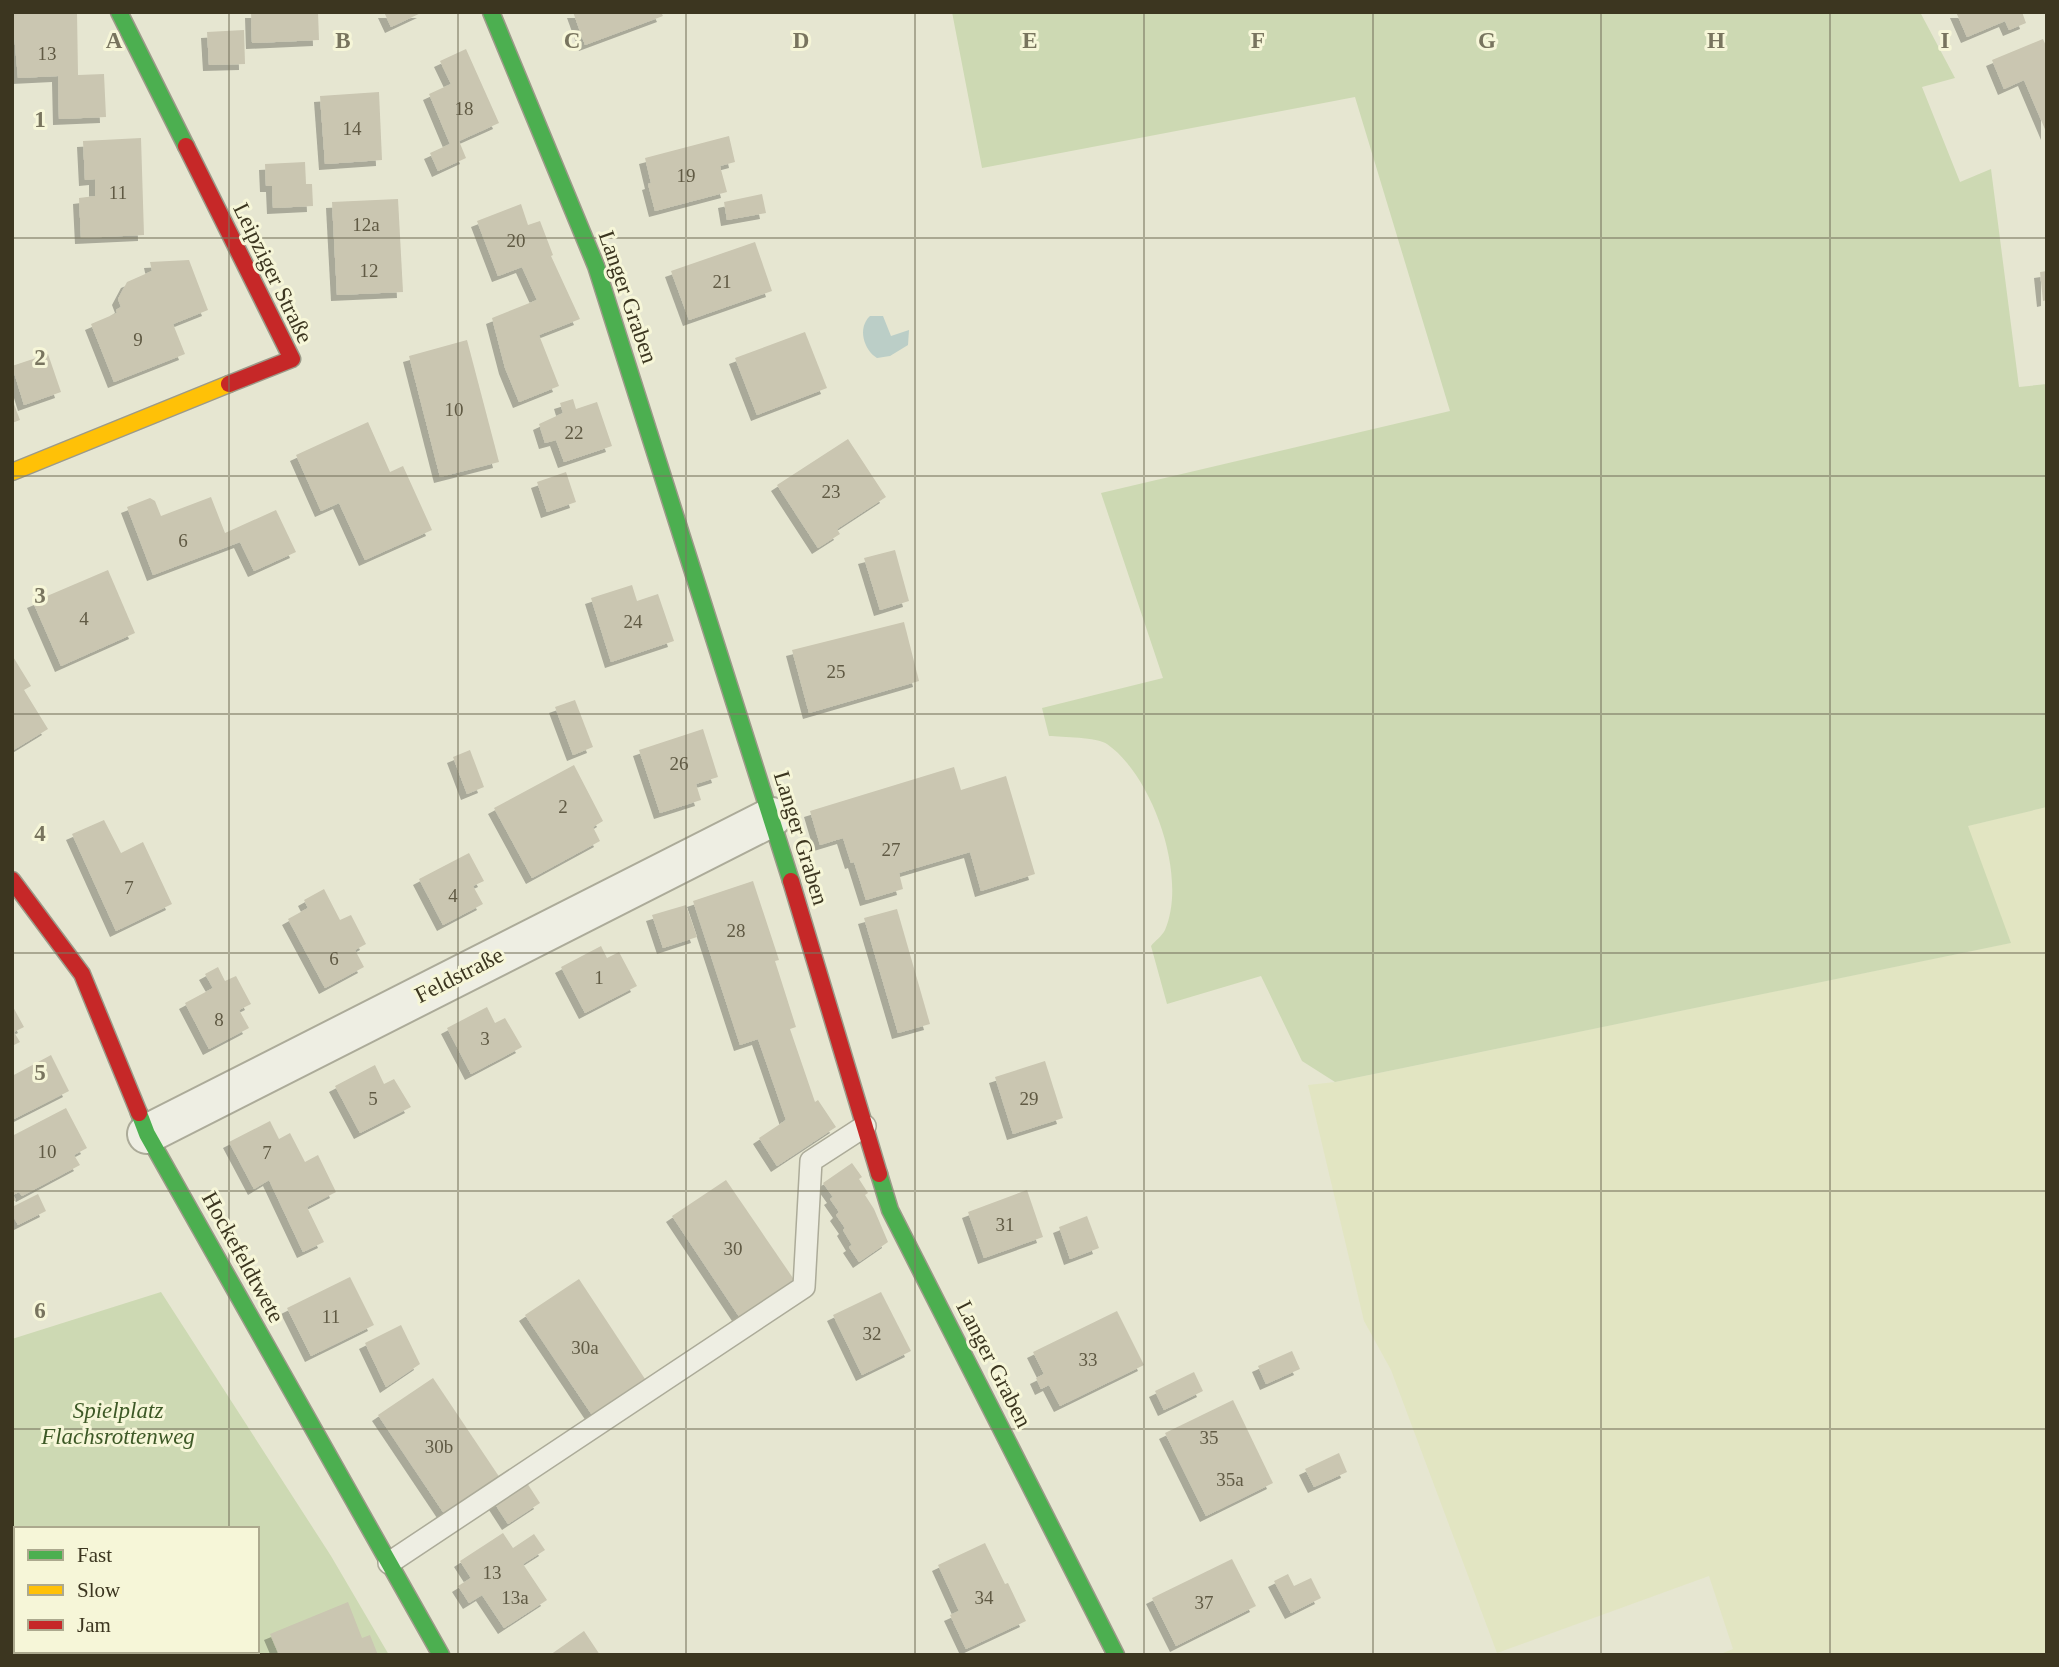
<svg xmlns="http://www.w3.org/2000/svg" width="2059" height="1667" viewBox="0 0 2059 1667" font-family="Georgia,serif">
<defs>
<filter id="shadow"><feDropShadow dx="-6" dy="6" stdDeviation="0" flood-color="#0004"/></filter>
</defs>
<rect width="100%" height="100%" fill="#e6e6d1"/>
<path fill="#e2e5c2" d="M 2047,807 L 2047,1655 L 1718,1655 L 1733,1649 L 1709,1576 L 1497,1653 L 1391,1370 L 1364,1321 L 1308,1085 L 1335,1082 L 2010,943 L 1967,826 Z"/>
<g fill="#cdd9b3" fill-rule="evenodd">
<path d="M 952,12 L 1920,12 L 1955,78 L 1922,87 L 1960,182 L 1991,169 L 2019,387 L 2047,384 L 2047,807 L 1968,826 L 2011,943 L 1335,1082 L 1302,1061 L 1261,976 L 1167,1004 L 1151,946 C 1155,941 1162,936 1165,930 C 1188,877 1153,776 1107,744 C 1097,737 1062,737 1049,736 L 1042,708 L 1163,678 L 1101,493 L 1450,411 L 1355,97 L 982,168 Z"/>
<path d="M 161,1292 L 331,1556 L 389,1655 L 12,1655 L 12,1339 ZM 16,1529 L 257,1529 L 257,1651 L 16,1651 Z"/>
</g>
<path fill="#bbcec7" d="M 870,316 L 883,316 L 891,336 L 909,330 L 908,345 L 890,356 L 877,358 C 864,350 857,328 870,316 Z"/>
<g fill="#cac6b1" filter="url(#shadow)">
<path d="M 12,12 L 77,12 L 78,75 L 104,74 L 106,117 L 59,119 L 58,76 L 18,78 Z"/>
<path d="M 251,12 L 318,12 L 319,40 L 252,43 Z"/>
<path d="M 384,12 L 423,12 L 391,27 Z"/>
<path d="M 573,12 L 661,12 L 663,16 L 585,45 Z"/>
<path d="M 1956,12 L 2022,12 L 2026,23 L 2009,30 L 2005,21 L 1967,37 Z"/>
<path d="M 244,30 L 245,64 L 209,65 L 207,32 Z"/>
<path d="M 2043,39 L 2047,48 L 2047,134 L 2024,80 L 2004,89 L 1992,60 Z"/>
<path d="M 466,49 L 499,123 L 459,141 L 466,158 L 438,171 L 430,153 L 450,144 L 429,94 L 451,84 L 440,61 Z"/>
<path d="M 379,92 L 382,160 L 325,164 L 320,96 Z"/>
<path d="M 729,136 L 735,162 L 720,166 L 727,192 L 655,211 L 648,184 L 651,183 L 645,158 Z"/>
<path d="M 141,138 L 144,235 L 81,238 L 79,198 L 95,196 L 95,179 L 85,180 L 83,141 Z"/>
<path d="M 305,162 L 306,184 L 312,184 L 313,206 L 273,208 L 272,186 L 266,186 L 265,164 Z"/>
<path d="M 762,194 L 766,213 L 727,220 L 724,202 Z"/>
<path d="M 398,199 L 403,292 L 337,295 L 332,202 Z"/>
<path d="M 521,204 L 528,225 L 540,221 L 553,255 L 551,256 L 580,319 L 539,335 L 559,386 L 519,402 L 505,368 L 492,318 L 537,300 L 522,267 L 498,276 L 477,221 Z"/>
<path d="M 755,242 L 772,291 L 689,320 L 671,271 Z"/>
<path d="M 189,260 L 208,310 L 173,324 L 185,354 L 114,382 L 91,324 L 117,313 L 116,310 L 121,307 L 118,299 L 127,282 L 152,271 L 150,262 Z"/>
<path d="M 2047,271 L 2047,300 L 2043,301 L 2040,272 Z"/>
<path d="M 805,332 L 827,388 L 757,415 L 735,358 Z"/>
<path d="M 467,340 L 499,462 L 440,477 L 409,356 Z"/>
<path d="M 48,354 L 61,392 L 24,405 L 12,366 Z"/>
<path d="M 12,399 L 20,420 L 12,423 Z"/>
<path d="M 573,399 L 576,409 L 597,402 L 612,446 L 564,462 L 556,440 L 545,443 L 539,424 L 563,413 L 560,403 Z"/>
<path d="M 368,422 L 390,472 L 403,466 L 432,530 L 365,560 L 339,503 L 321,511 L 296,455 Z"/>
<path d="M 848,439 L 886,497 L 837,529 L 840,534 L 818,548 L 777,485 Z"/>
<path d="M 566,472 L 576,502 L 547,512 L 537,482 Z"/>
<path d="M 211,497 L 225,533 L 276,510 L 296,552 L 254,571 L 240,542 L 153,575 L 127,507 L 150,498 L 155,501 L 161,516 Z"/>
<path d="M 895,550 L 909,601 L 880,610 L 864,558 Z"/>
<path d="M 108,570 L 135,633 L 61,666 L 33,602 Z"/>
<path d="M 632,585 L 637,601 L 658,594 L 674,641 L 611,662 L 591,598 Z"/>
<path d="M 904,622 L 919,681 L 809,713 L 792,650 Z"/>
<path d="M 12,655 L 31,686 L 24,690 L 48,729 L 12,751 Z"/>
<path d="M 575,700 L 593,747 L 573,755 L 555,707 Z"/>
<path d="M 703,729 L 718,777 L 696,784 L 701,800 L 660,813 L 639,750 Z"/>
<path d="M 470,750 L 484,787 L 467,794 L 453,757 Z"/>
<path d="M 574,765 L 603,821 L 593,827 L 600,841 L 532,878 L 494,808 Z"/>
<path d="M 954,767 L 961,790 L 1006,776 L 1035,874 L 981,891 L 970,852 L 899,873 L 903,889 L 866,900 L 854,862 L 851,863 L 843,838 L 820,845 L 810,811 Z"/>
<path d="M 104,820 L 121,853 L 143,842 L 172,904 L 116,931 L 72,834 Z"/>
<path d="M 469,853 L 484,881 L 473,886 L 483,904 L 443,925 L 419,879 Z"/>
<path d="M 753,881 L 779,960 L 775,961 L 796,1027 L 790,1029 L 815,1102 L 818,1100 L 836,1127 L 777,1166 L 759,1138 L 786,1120 L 758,1039 L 740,1045 L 693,901 Z"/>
<path d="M 324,889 L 340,920 L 351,915 L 366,944 L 355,950 L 364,967 L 325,988 L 288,919 L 308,908 L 304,900 Z"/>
<path d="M 686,905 L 697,937 L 663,948 L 652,915 Z"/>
<path d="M 897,909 L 930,1024 L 898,1033 L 864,918 Z"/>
<path d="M 601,946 L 607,958 L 619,952 L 637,986 L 585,1013 L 561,967 Z"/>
<path d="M 218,967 L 225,981 L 236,976 L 251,1004 L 239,1010 L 249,1028 L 209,1049 L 185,1003 L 213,988 L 205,974 Z"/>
<path d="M 12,1005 L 24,1027 L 14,1032 L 20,1042 L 12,1046 Z"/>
<path d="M 487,1007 L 495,1023 L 505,1018 L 522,1047 L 471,1074 L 447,1028 Z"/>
<path d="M 51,1055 L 69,1091 L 14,1119 L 12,1076 Z"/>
<path d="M 1045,1061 L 1063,1118 L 1013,1134 L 995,1077 Z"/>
<path d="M 375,1065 L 384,1084 L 394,1079 L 411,1107 L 360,1133 L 335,1086 Z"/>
<path d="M 66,1108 L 87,1148 L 74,1155 L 80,1165 L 22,1196 L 19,1192 L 13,1195 L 16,1200 L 12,1202 L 12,1136 Z"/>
<path d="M 270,1121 L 279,1139 L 290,1133 L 305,1162 L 318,1155 L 336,1192 L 307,1207 L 324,1242 L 303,1252 L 269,1180 L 254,1189 L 229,1142 Z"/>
<path d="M 852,1163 L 862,1177 L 859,1179 L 868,1193 L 865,1195 L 874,1209 L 888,1242 L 859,1262 L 849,1247 L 852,1245 L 843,1230 L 845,1228 L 836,1215 L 839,1212 L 830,1199 L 833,1197 L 823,1183 Z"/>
<path d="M 726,1180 L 795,1281 L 740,1318 L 672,1216 Z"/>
<path d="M 1027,1190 L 1043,1237 L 984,1258 L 968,1212 Z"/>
<path d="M 38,1194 L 46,1211 L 18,1225 L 12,1214 L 12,1207 Z"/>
<path d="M 1087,1216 L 1099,1248 L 1070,1259 L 1059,1227 Z"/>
<path d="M 350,1277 L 374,1325 L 311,1356 L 287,1308 Z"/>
<path d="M 579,1279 L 645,1379 L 592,1415 L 525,1315 Z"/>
<path d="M 881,1292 L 911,1351 L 862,1375 L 833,1315 Z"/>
<path d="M 1117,1311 L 1144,1365 L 1060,1406 L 1049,1385 L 1041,1389 L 1036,1378 L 1044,1374 L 1033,1352 Z"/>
<path d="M 401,1325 L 420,1364 L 386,1387 L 365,1343 Z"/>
<path d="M 1292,1351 L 1300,1369 L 1266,1384 L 1258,1366 Z"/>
<path d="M 1194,1372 L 1203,1391 L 1164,1410 L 1155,1391 Z"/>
<path d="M 433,1378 L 500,1478 L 445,1515 L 378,1415 Z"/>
<path d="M 1233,1400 L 1273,1483 L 1206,1516 L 1165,1433 Z"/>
<path d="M 1339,1453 L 1347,1472 L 1314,1487 L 1305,1469 Z"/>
<path d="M 527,1483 L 540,1503 L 508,1524 L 495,1504 Z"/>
<path d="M 503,1533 L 513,1548 L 534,1534 L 545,1550 L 523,1564 L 547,1600 L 504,1628 L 482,1595 L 469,1603 L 458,1586 L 471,1578 L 460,1561 Z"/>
<path d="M 985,1543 L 1005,1584 L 1008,1583 L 1026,1621 L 966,1649 L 950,1615 L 959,1611 L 938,1565 Z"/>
<path d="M 1232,1559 L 1256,1606 L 1176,1646 L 1152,1598 Z"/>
<path d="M 1288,1574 L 1294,1586 L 1311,1578 L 1321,1598 L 1291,1613 L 1274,1581 Z"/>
<path d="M 348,1602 L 362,1638 L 370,1635 L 378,1655 L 279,1655 L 270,1634 Z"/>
<path d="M 584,1631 L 600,1655 L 550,1655 Z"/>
</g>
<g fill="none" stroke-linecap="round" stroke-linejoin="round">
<defs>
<path id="lane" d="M 389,1563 L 804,1287 L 811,1161 L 865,1126"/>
<path id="street" d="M 147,1134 L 772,817"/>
<g id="fast">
<path d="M 119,12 L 186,146"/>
<path d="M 491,12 L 596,266 L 791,881"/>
<path d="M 139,1113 L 147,1134 L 441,1655"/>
<path d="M 879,1174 L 890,1210 L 1116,1655"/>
</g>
<path id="slow" d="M 12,472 L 229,384"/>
<g id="jam">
<path d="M 186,146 L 292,359 L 229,384"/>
<path d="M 12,880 L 82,974 L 139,1113"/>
<path d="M 791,881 L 879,1174"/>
</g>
</defs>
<use href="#lane" stroke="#acab99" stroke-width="24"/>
<use href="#street" stroke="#acab99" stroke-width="42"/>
<use href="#fast" stroke="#9c9a89" stroke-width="19"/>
<use href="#slow" stroke="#9c9a89" stroke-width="19"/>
<use href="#jam" stroke="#9c9a89" stroke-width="19"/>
<use href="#lane" stroke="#eeeee3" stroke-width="21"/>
<use href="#street" stroke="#eeeee3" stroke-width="38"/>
<use href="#fast" stroke="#4caf50" stroke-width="16"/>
<use href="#slow" stroke="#ffc107" stroke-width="16"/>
<use href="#jam" stroke="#c62828" stroke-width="16"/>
</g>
<path fill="none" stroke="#78745e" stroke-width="2" stroke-opacity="0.55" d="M 229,12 L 229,1529M 458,12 L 458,1655M 686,12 L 686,1655M 915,12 L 915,1655M 1144,12 L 1144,1655M 1373,12 L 1373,1655M 1601,12 L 1601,1655M 1830,12 L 1830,1655M 12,238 L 2047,238M 12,476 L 2047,476M 12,714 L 2047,714M 12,953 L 2047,953M 12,1191 L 2047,1191M 12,1429 L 2047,1429M 229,1651 L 229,1655"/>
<g text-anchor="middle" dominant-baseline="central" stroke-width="6" stroke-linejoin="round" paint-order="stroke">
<g font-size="19" fill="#605a44">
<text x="47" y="53">13</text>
<text x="464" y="108">18</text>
<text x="352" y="128">14</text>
<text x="686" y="175">19</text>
<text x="118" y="192">11</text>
<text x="366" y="224">12a</text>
<text x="516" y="240">20</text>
<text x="369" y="270">12</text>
<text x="722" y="281">21</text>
<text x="138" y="339">9</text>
<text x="454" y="409">10</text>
<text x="574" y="432">22</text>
<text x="831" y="491">23</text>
<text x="183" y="540">6</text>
<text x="84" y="618">4</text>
<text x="633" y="621">24</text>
<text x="836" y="671">25</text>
<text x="679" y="763">26</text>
<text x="563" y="806">2</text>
<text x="891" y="849">27</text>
<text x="129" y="887">7</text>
<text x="453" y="895">4</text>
<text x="736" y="930">28</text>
<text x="334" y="958">6</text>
<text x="599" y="977">1</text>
<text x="219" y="1019">8</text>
<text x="485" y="1038">3</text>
<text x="373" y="1098">5</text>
<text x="1029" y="1098">29</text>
<text x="47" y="1151">10</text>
<text x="267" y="1152">7</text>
<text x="1005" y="1224">31</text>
<text x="733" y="1248">30</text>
<text x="331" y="1316">11</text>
<text x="872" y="1333">32</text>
<text x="585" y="1347">30a</text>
<text x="1088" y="1359">33</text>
<text x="1209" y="1437">35</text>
<text x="439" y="1446">30b</text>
<text x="1230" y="1479">35a</text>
<text x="492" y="1572">13</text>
<text x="515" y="1597">13a</text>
<text x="984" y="1597">34</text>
<text x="1204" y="1602">37</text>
</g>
<g font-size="23" fill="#3c3620" stroke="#f6f6d8">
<text transform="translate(273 273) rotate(64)">Leipziger Straße</text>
<text transform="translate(628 297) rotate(71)">Langer Graben</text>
<text transform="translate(801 838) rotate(73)">Langer Graben</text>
<text transform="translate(459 975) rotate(-27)">Feldstraße</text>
<text transform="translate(243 1257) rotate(61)">Hockefeldtwete</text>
<text transform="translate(994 1364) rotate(63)">Langer Graben</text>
</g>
<g font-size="23" font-style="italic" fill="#3d5926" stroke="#f6f6d8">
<text x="118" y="1410">Spielplatz<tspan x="118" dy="26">Flachsrottenweg</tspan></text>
</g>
</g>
<g font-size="23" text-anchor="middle" font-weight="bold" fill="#78745e" stroke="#f6f6d8" stroke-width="6" stroke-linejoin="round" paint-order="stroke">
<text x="114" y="48">A</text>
<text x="343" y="48">B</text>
<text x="572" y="48">C</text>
<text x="801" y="48">D</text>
<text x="1030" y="48">E</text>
<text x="1258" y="48">F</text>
<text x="1487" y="48">G</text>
<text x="1716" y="48">H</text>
<text x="1945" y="48">I</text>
<text x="40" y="127">1</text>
<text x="40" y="365">2</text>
<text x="40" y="603">3</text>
<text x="40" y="841">4</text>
<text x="40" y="1080">5</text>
<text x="40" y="1318">6</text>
</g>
<rect width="2059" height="1667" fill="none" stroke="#3c3620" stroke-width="28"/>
<rect x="14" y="1527" width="245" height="126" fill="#f6f6d8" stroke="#aca98e" stroke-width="2"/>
<rect x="28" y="1550" width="35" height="10" fill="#4caf50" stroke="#aca98e" stroke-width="2"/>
<text x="77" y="1562" font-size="21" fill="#3c3620">Fast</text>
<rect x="28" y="1585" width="35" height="10" fill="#ffc107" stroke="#aca98e" stroke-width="2"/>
<text x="77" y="1597" font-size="21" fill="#3c3620">Slow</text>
<rect x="28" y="1620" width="35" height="10" fill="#c62828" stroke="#aca98e" stroke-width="2"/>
<text x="77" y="1632" font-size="21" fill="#3c3620">Jam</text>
</svg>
